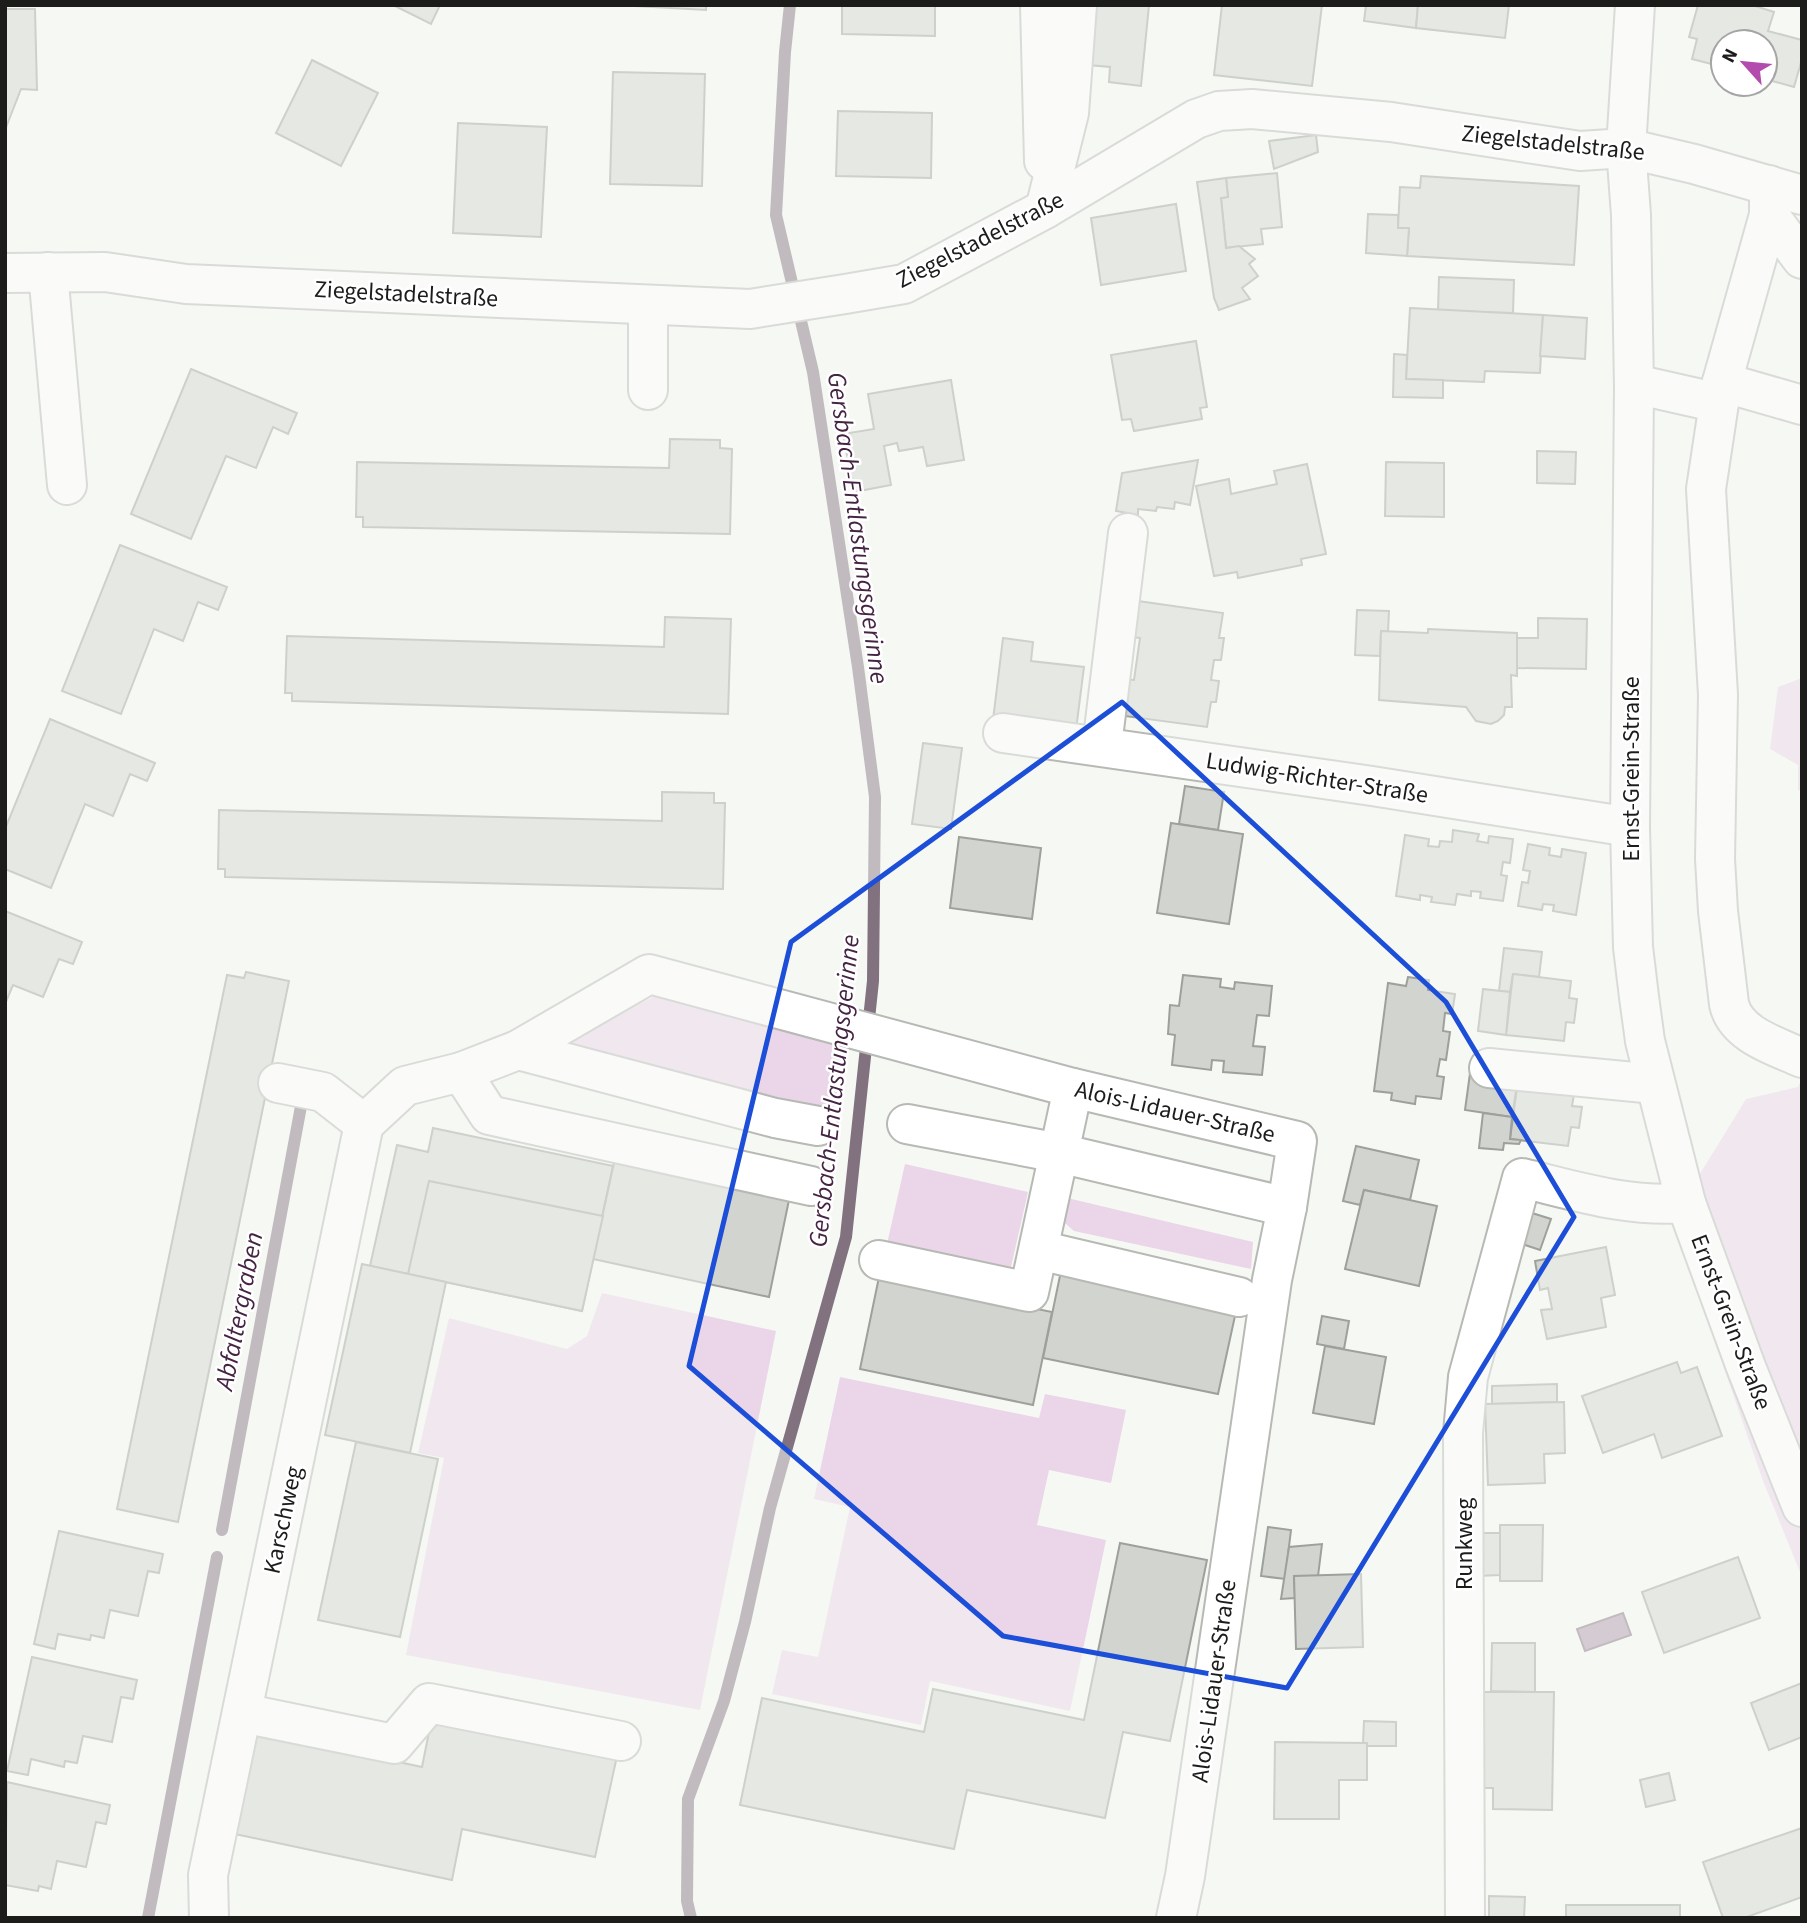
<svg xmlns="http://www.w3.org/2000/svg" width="1807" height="1923" viewBox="0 0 1807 1923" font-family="'Source Sans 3',sans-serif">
<rect width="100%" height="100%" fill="#f6f8f4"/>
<g fill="#ebd5e8">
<path d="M 1802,678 L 1802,791 L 1798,790 L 1798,765 L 1770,749 L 1778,687 Z"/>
<path d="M 655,996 L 847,1047 L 833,1111 L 562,1043 Z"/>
<path d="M 1802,1079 L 1802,1577 L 1763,1481 L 1676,1229 L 1698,1177 L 1746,1099 L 1798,1087 Z"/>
<path d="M 905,1164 L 1028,1192 L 1011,1267 L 887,1244 Z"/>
<path d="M 1063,1197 L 1253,1242 L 1251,1269 L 1074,1231 L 1058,1217 Z"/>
<path d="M 602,1293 L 776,1331 L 700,1710 L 406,1655 L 444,1458 L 418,1453 L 449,1318 L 567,1349 L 587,1336 Z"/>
<path d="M 840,1377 L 1039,1418 L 1045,1394 L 1126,1410 L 1111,1483 L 1049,1470 L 1037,1525 L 1106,1540 L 1070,1711 L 930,1681 L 921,1725 L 772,1694 L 782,1650 L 818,1657 L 850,1507 L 814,1499 Z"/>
</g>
<path fill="#ae97ab" stroke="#827280" stroke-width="2" d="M 1623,1613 L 1631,1635 L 1585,1651 L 1577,1629 Z"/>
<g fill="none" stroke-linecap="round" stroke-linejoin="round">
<g stroke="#827280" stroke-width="12">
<path d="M 222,1530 L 302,1101"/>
<path d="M 148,1918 L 217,1557"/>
<path d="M 691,1918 L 687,1901 L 688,1799 L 724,1701 L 745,1622 L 770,1508 L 846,1237 L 873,981 L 875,797 L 858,667 L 813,372 L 776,215 L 785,52 L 790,5"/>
</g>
</g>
<g fill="#d2d4cf" stroke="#9ea09c" stroke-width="2">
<path d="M 393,5 L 440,5 L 431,24 Z"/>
<path d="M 616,5 L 706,5 L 706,10 Z"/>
<path d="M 842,5 L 935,5 L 935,36 L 842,34 Z"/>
<path d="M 1094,5 L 1149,5 L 1141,86 L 1109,82 L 1110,67 L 1088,65 Z"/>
<path d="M 1222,5 L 1322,5 L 1312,86 L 1214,75 Z"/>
<path d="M 1366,5 L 1418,5 L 1416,28 L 1364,21 Z"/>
<path d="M 1418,5 L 1509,5 L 1505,38 L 1416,28 Z"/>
<path d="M 1698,5 L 1752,5 L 1774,12 L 1768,31 L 1802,40 L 1802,59 L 1794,87 L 1765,79 L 1765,42 L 1723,42 L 1723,67 L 1692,59 L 1697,39 L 1689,37 Z"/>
<path d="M 5,9 L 35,9 L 37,90 L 21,89 L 5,130 Z"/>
<path d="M 312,60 L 378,93 L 341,166 L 276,133 Z"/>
<path d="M 613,72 L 705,74 L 702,186 L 610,184 Z"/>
<path d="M 838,111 L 932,113 L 931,178 L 836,176 Z"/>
<path d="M 458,123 L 547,127 L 541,237 L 453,233 Z"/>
<path d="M 1316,135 L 1318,152 L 1274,169 L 1269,141 Z"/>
<path d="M 1277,173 L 1282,227 L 1261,229 L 1263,244 L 1226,248 L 1221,198 L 1228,197 L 1226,178 Z"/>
<path d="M 1421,176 L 1579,186 L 1574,265 L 1407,256 L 1409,228 L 1398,228 L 1400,187 L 1420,188 Z"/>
<path d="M 1226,178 L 1228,197 L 1221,198 L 1226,248 L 1239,246 L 1255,259 L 1249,264 L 1258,276 L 1242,288 L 1250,299 L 1219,310 L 1214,298 L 1197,182 Z"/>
<path d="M 1176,204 L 1186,271 L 1101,285 L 1091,218 Z"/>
<path d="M 1368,214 L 1398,215 L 1398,228 L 1409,228 L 1407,256 L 1366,253 Z"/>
<path d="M 1439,277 L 1514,280 L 1513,313 L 1438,311 Z"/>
<path d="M 1410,308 L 1543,315 L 1540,373 L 1485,371 L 1484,382 L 1406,379 Z"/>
<path d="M 1543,315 L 1587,318 L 1585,359 L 1540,356 Z"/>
<path d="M 1196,341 L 1207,407 L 1200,408 L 1202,419 L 1134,431 L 1131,419 L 1122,420 L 1111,355 Z"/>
<path d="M 1394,354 L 1407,355 L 1406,379 L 1443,380 L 1443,398 L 1393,397 Z"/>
<path d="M 191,369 L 297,413 L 288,434 L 273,427 L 256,468 L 226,456 L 191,539 L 131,514 Z"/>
<path d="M 951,380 L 964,460 L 927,466 L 923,447 L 899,451 L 897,443 L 884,446 L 891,485 L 854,492 L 843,434 L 874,429 L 868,394 Z"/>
<path d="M 670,439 L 720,440 L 720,448 L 732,449 L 730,534 L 363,527 L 363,517 L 356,517 L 357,462 L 669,468 Z"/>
<path d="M 1537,451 L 1576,452 L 1575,484 L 1537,483 Z"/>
<path d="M 1198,460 L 1190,505 L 1175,502 L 1174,509 L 1157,507 L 1156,511 L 1138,509 L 1138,515 L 1116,511 L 1122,473 Z"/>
<path d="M 1386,462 L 1444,463 L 1444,517 L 1385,516 Z"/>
<path d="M 1307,464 L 1326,554 L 1301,559 L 1302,565 L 1238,578 L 1237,572 L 1214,576 L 1196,486 L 1229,479 L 1231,494 L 1277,484 L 1274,471 Z"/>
<path d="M 120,545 L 227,587 L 218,610 L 198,602 L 183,641 L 154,629 L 121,714 L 62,691 Z"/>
<path d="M 1131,600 L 1223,613 L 1219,638 L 1224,638 L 1221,660 L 1214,660 L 1211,680 L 1219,681 L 1216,702 L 1211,702 L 1207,727 L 1117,715 L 1122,679 L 1134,680 L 1140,638 L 1126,636 Z"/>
<path d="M 1357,610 L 1389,611 L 1388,632 L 1381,631 L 1380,656 L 1355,655 Z"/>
<path d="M 665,617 L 731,619 L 728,714 L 292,701 L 292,693 L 285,693 L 287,636 L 664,647 Z"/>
<path d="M 1538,618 L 1587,619 L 1586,669 L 1516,668 L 1517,638 L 1538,638 Z"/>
<path d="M 1428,629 L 1517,633 L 1517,676 L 1511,675 L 1512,707 L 1505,707 L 1504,715 L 1498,721 L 1491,724 L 1476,721 L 1466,707 L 1379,700 L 1381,631 L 1428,633 Z"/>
<path d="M 1003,638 L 1033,642 L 1031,661 L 1084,667 L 1076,730 L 993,720 Z"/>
<path d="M 50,719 L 155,763 L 147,781 L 130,774 L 113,816 L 85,804 L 51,888 L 5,869 L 5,829 Z"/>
<path d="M 923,743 L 962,748 L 951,829 L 912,824 Z"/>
<path d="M 1185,786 L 1224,792 L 1218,830 L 1179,824 Z"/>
<path d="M 662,792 L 714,793 L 714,803 L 725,803 L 723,889 L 225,877 L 225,869 L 218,869 L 219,810 L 662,821 Z"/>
<path d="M 1171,823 L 1243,834 L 1229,924 L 1157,913 Z"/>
<path d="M 1453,830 L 1479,834 L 1477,841 L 1488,843 L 1489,836 L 1513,839 L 1510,863 L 1503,862 L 1501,875 L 1507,876 L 1503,901 L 1480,898 L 1481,892 L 1471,891 L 1471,896 L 1457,894 L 1455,905 L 1431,902 L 1432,897 L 1420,895 L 1420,900 L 1396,896 L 1405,835 L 1429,839 L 1428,846 L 1439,847 L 1440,841 L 1452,842 Z"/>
<path d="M 959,837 L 1041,848 L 1032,919 L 950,908 Z"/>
<path d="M 1528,844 L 1550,848 L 1549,855 L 1561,857 L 1562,849 L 1586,853 L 1576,915 L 1553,911 L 1554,905 L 1543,904 L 1542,910 L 1518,906 L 1522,882 L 1528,883 L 1530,871 L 1523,870 Z"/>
<path d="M 5,911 L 82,942 L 73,964 L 59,959 L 43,997 L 13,985 L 5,1004 Z"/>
<path d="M 1504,948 L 1542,952 L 1539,977 L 1513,974 L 1510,992 L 1499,991 Z"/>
<path d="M 246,972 L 289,981 L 178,1522 L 117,1509 L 227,975 L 244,978 Z"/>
<path d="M 1513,974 L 1571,981 L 1569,998 L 1577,999 L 1574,1023 L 1566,1022 L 1564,1041 L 1506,1035 Z"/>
<path d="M 1183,975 L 1221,979 L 1220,987 L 1234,989 L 1235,982 L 1272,986 L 1269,1016 L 1257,1015 L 1253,1046 L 1265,1047 L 1262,1075 L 1223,1072 L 1224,1061 L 1212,1060 L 1211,1070 L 1172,1065 L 1175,1035 L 1168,1034 L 1170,1005 L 1179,1006 Z"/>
<path d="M 1408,977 L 1429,980 L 1428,990 L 1455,994 L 1452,1014 L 1445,1013 L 1443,1031 L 1450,1032 L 1446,1060 L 1440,1059 L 1437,1076 L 1444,1077 L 1441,1099 L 1416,1096 L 1415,1104 L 1391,1100 L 1392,1093 L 1374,1091 L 1388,983 L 1406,986 Z"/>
<path d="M 1483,989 L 1510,992 L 1506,1035 L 1478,1031 Z"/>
<path d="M 1471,1066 L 1519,1073 L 1512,1117 L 1465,1110 Z"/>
<path d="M 1518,1080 L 1575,1088 L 1572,1106 L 1582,1107 L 1579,1128 L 1571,1127 L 1568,1146 L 1510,1139 Z"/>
<path d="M 1483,1113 L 1512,1117 L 1510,1139 L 1521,1140 L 1519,1144 L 1504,1143 L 1503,1150 L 1479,1148 Z"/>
<path d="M 433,1128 L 613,1166 L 582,1311 L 370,1266 L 397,1145 L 428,1152 Z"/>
<path d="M 1356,1146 L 1419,1160 L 1410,1200 L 1364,1190 L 1360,1205 L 1343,1201 Z"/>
<path d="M 615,1158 L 790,1195 L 769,1297 L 593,1259 Z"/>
<path d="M 429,1181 L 603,1216 L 582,1311 L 408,1274 Z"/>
<path d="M 1364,1190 L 1437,1206 L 1419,1286 L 1345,1269 Z"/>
<path d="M 1532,1213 L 1551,1219 L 1540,1250 L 1522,1244 Z"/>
<path d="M 1606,1247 L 1615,1295 L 1601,1298 L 1606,1327 L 1547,1339 L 1541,1310 L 1552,1309 L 1548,1288 L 1540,1290 L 1535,1261 Z"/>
<path d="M 362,1264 L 446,1282 L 410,1453 L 325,1435 Z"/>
<path d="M 1062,1266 L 1238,1302 L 1218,1394 L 1043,1358 Z"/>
<path d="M 879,1277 L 1052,1312 L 1033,1405 L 860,1369 Z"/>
<path d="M 1322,1316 L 1349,1321 L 1344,1349 L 1317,1344 Z"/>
<path d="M 1325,1346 L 1386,1357 L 1374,1424 L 1313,1413 Z"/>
<path d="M 1677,1362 L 1681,1373 L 1697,1367 L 1722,1436 L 1662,1458 L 1654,1434 L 1603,1453 L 1582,1396 Z"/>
<path d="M 1557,1384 L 1557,1402 L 1492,1404 L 1492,1386 Z"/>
<path d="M 1564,1402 L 1565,1453 L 1544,1454 L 1545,1483 L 1488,1485 L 1485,1404 Z"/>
<path d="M 356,1442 L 438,1459 L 400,1637 L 318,1620 Z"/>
<path d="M 1500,1525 L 1543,1525 L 1542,1581 L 1500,1581 Z"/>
<path d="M 1268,1527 L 1291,1530 L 1285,1579 L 1261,1576 Z"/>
<path d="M 59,1531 L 163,1554 L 159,1573 L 148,1571 L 138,1616 L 110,1610 L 104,1638 L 91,1635 L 90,1640 L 58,1634 L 55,1649 L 34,1644 Z"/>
<path d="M 1477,1533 L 1500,1533 L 1500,1575 L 1477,1576 Z"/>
<path d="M 1120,1543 L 1207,1560 L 1170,1741 L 1123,1732 L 1105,1818 L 967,1790 L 954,1849 L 740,1805 L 762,1698 L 924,1732 L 933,1689 L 1084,1720 Z"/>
<path d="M 1322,1544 L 1318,1576 L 1294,1576 L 1295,1598 L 1281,1599 L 1289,1547 Z"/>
<path d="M 1738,1557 L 1760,1618 L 1664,1653 L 1642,1592 Z"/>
<path d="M 1361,1574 L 1363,1647 L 1296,1649 L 1294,1576 Z"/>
<path d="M 1492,1643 L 1535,1643 L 1535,1692 L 1491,1691 Z"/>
<path d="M 32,1657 L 137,1680 L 133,1699 L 121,1697 L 112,1742 L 83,1736 L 77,1763 L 65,1761 L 64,1767 L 31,1759 L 28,1775 L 7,1771 Z"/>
<path d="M 1802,1683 L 1802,1737 L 1769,1750 L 1751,1703 Z"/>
<path d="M 1484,1692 L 1554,1692 L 1552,1810 L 1493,1809 L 1493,1788 L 1482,1788 Z"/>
<path d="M 432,1717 L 617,1756 L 595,1857 L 462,1829 L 452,1880 L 230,1833 L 251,1730 L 422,1767 Z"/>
<path d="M 1364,1721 L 1396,1722 L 1396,1746 L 1367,1746 L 1367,1743 L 1363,1743 Z"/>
<path d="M 1275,1742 L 1367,1743 L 1367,1780 L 1339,1780 L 1339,1819 L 1274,1819 Z"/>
<path d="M 1669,1773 L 1675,1800 L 1646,1807 L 1640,1780 Z"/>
<path d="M 7,1782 L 110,1805 L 106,1824 L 96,1822 L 86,1867 L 57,1861 L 51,1889 L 39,1886 L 38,1891 L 5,1885 Z"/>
<path d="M 1802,1828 L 1802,1897 L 1744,1918 L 1723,1918 L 1703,1862 Z"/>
<path d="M 1489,1896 L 1525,1897 L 1524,1918 L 1489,1918 Z"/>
<rect x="1566" y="1905" width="114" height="13"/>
</g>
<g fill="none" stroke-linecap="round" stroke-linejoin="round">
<defs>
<g id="minor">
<path d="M 1040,5 L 1044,161"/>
<path d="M 1635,5 L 1626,148 L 1631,215 L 1634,387 L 1630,827 L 1633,947 L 1639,997 L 1645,1041 L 1686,1203 L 1746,1367 L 1802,1507"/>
<path d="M 1045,209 L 1069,113 L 1077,5"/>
<path d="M 1769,215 L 1802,259"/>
<path d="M 48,272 L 67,485"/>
<path d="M 5,273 L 105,272 L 186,284 L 750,309 L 845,294 L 904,284 L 1045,209 L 1196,119 L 1219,111 L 1252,109 L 1391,122 L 1580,151 L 1626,148 L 1694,164 L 1802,195"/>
<path d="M 1722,382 L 1802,405"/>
<path d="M 1634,387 L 1648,387 L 1719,403 L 1706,489 L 1718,695 L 1715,859 L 1718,911 L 1729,1004 C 1736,1035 1776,1046 1802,1058"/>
<path d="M 648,390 L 648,306"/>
<path d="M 1719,403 L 1722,382 L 1769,215 L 1769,185"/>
<path d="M 1003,733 L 1372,786 L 1630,827"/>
<path d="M 1102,746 L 1128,533"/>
<path d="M 518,1050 L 775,1118 L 818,1126"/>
<path d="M 1489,1068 L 1655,1084"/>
<path d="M 461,1072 L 489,1115 L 811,1186"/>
<path d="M 278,1083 L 323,1092 L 364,1124"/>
<path d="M 1073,1088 L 1059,1153 L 1287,1207"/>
<path d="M 364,1124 L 405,1086 L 461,1072 L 518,1050 L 649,974 L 1073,1088 L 1297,1141 L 1287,1207 L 1272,1280 L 1185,1876 L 1176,1918"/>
<path d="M 1039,1250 L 1239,1297"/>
<path d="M 879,1260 L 1029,1292 L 1059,1153 L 907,1124"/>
<path d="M 242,1713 L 394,1744 L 429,1703 L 621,1741"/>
<path d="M 209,1918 L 208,1875 L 364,1124"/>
<path d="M 1465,1918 L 1463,1433 L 1468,1377 L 1522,1178 C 1576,1191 1629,1208 1686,1203"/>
</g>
</defs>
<use href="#minor" stroke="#b7b9b5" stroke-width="42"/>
<use href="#minor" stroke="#fff" stroke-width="38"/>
</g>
<path d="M0 0H1807V1923H0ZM 1122,702 L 1446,1002 L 1574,1217 L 1287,1688 L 1003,1636 L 689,1366 L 791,942 Z" fill="#f6f8f4" fill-opacity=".55" fill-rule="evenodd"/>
<path fill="none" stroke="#1d4ed8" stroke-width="5" stroke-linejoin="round" d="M 1122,702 L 1446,1002 L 1574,1217 L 1287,1688 L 1003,1636 L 689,1366 L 791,942 Z"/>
<g text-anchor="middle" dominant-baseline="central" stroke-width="5" stroke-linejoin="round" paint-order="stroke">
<g font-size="24" fill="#1c1d1b" stroke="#fff">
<text transform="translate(1553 143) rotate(6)">Ziegelstadelstraße</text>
<text transform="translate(980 240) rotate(-27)">Ziegelstadelstraße</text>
<text transform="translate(406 294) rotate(3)">Ziegelstadelstraße</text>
<text transform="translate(1631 769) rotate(-90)">Ernst-Grein-Straße</text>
<text transform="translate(1317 778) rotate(9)">Ludwig-Richter-Straße</text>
<text transform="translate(1175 1112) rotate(13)">Alois-Lidauer-Straße</text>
<text transform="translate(1731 1322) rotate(69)">Ernst-Grein-Straße</text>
<text transform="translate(283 1520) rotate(-78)">Karschweg</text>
<text transform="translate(1464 1544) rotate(-90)">Runkweg</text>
<text transform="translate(1214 1681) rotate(-82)">Alois-Lidauer-Straße</text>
</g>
<g font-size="26" font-style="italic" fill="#452443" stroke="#fff">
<text transform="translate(858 528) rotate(82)">Gersbach-Entlastungsgerinne</text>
<text transform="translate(834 1091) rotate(-84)">Gersbach-Entlastungsgerinne</text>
<text transform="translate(239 1311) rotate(-79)">Abfaltergraben</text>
</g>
</g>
<rect width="1807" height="1923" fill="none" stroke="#1c1d1b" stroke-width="14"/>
<g transform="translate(1744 63) rotate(297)"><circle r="33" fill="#ffffff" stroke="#a4a5a4" stroke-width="2"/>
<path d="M0-5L12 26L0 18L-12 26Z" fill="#b34bae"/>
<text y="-10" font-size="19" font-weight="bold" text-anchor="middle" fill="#1c1d1b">N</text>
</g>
</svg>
